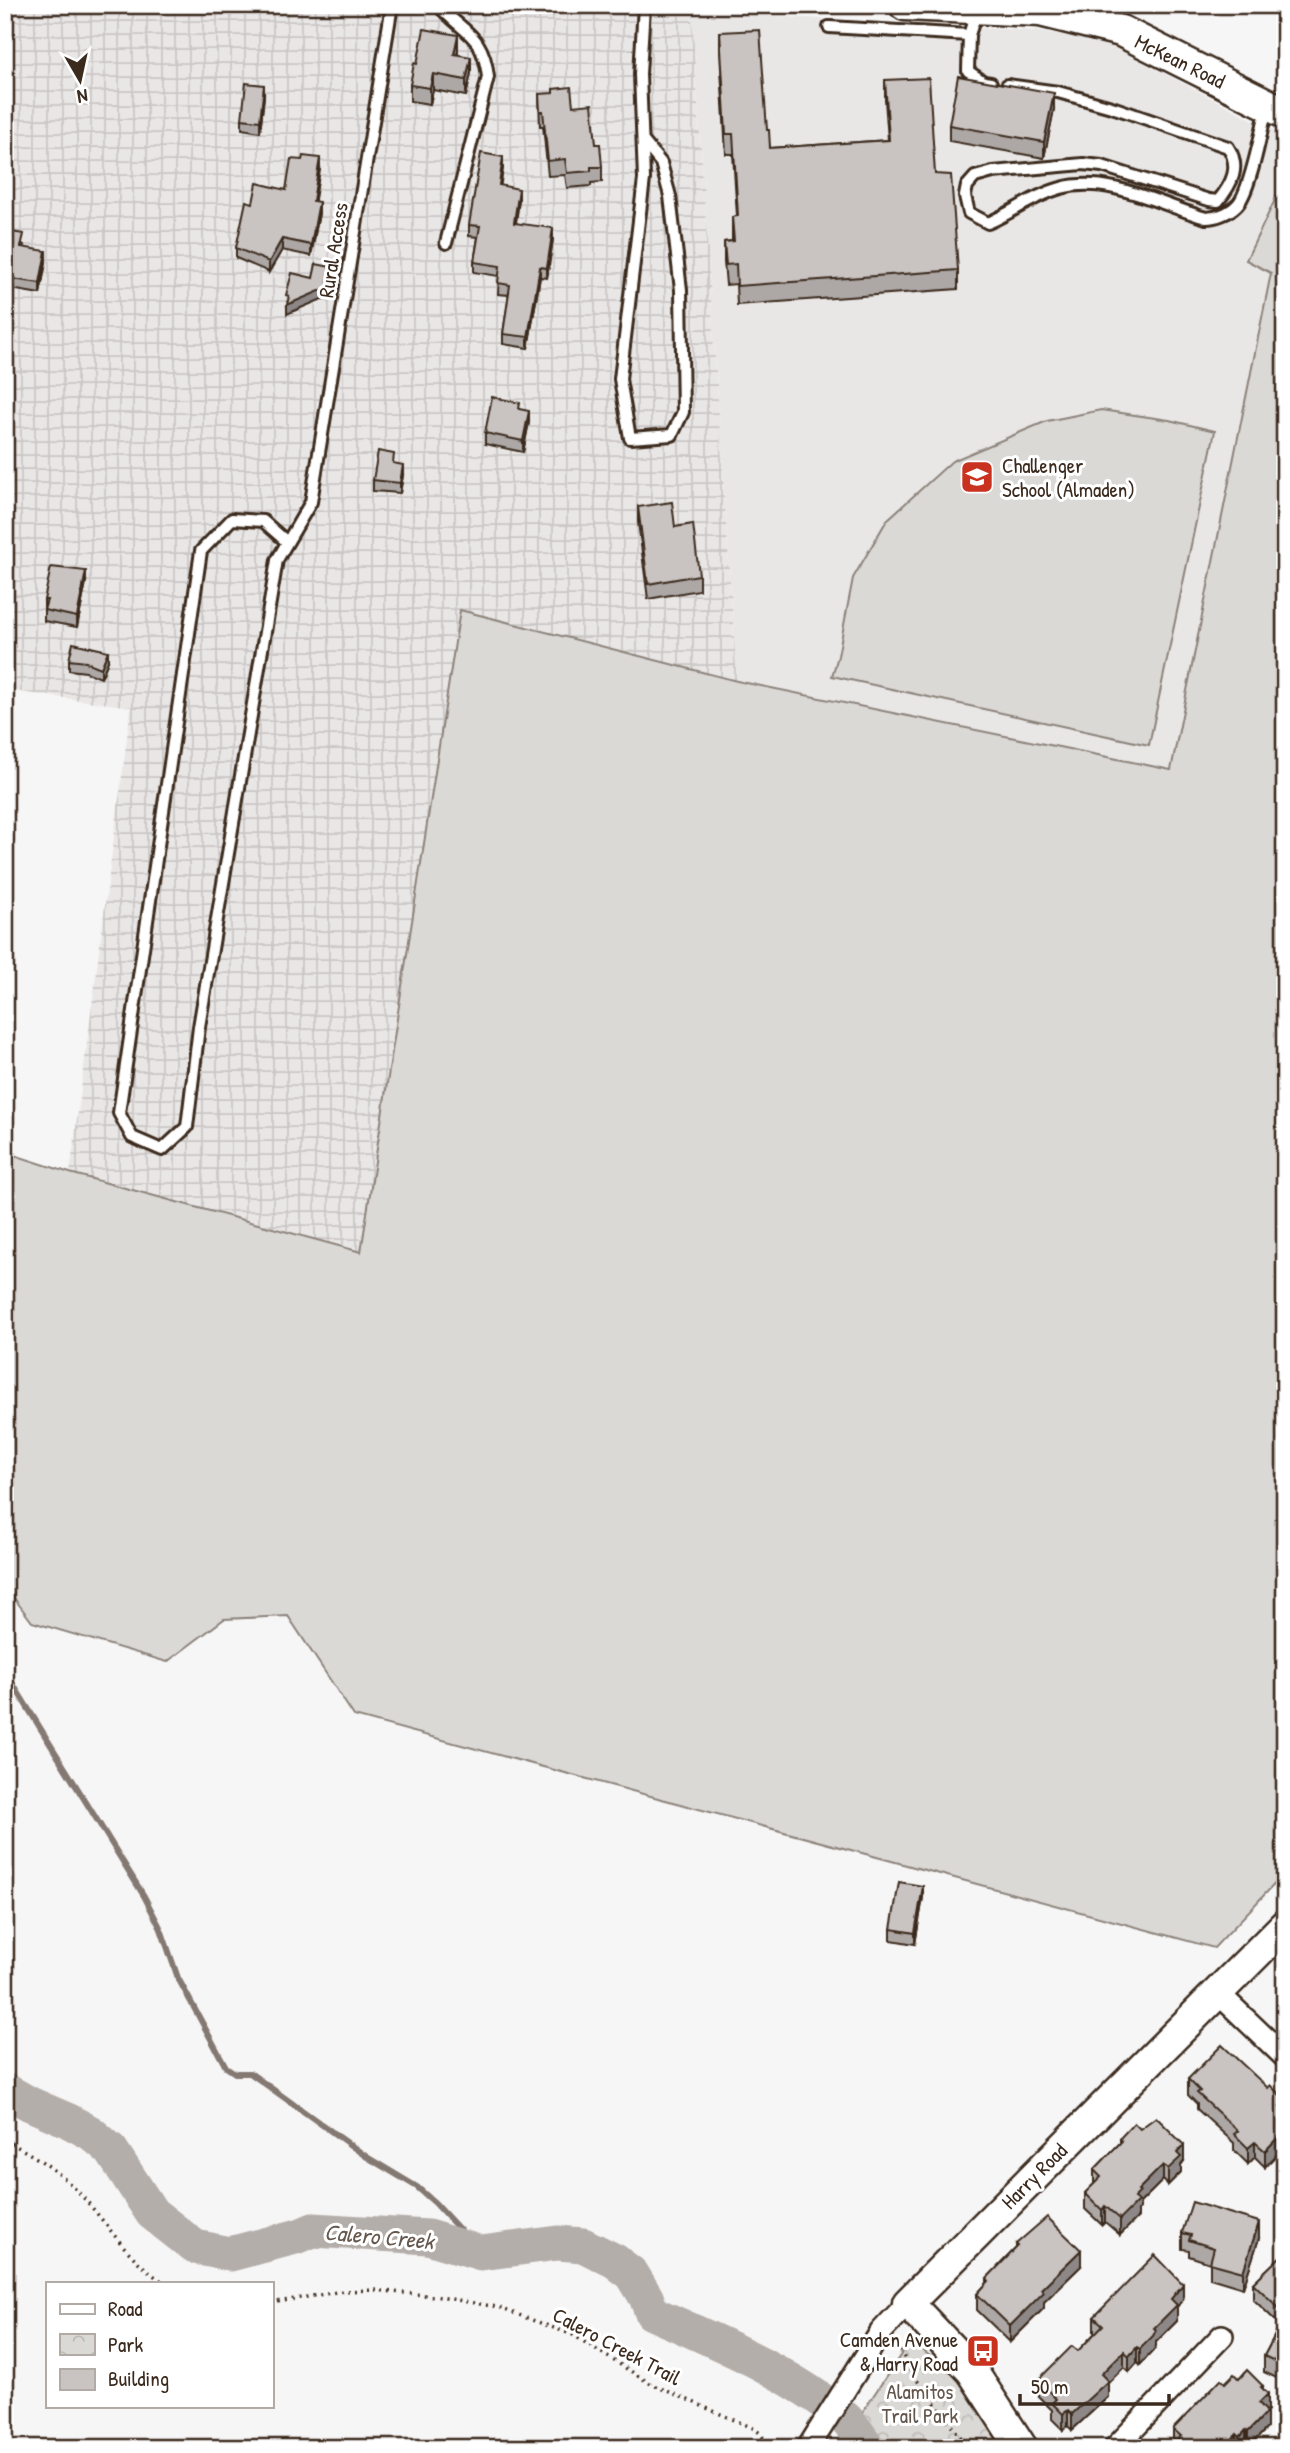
<svg xmlns="http://www.w3.org/2000/svg" width="1290" height="2453" viewBox="0 0 1290 2453" font-family="'Patrick Hand',sans-serif">
<defs>
<pattern id="industrial-grid" width="8" height="8" patternUnits="userSpaceOnUse" patternTransform="scale(1.75)"><rect width="8" height="8" fill="#e9e7e6"/><path d="M0 4h8M4 0v8" fill="none" stroke="#c9c6c5"/></pattern>
<pattern id="park-crowns" width="20" height="18" patternUnits="userSpaceOnUse" patternTransform="scale(1.75)"><rect width="20" height="18" fill="#dbd9d6"/><path d="M2 6a3 3 0 1 1 6 0M12 15a3 3 0 1 1 6 0" fill="none" stroke="#bdbab7"/></pattern>
</defs>
<rect width="100%" height="100%" fill="#f7f6f6"/>
<filter id="ink" filterUnits="userSpaceOnUse"><feTurbulence type="fractalNoise" baseFrequency=".0143" numOctaves="2"/><feDisplacementMap in="SourceGraphic" scale="14" xChannelSelector="R" yChannelSelector="G"/><feConvolveMatrix kernelMatrix="1 2 1 2 8 2 1 2 1" color-interpolation-filters="sRGB"/></filter>
<g filter="url(#ink)">
<path fill="#e9e7e6" d="M 701,12 L 1038,31 L 1102,41 L 1285,136 L 1285,179 L 1246,260 L 1272,273 L 1171,770 L 737,681 L 692,16 Z"/>
<path fill="url(#industrial-grid)" d="M 5,5 L 597,5 L 628,13 L 692,16 L 737,681 L 460,611 L 361,1252 L 70,1173 L 131,707 L 5,690 Z"/>
<g fill="#dbd9d6" stroke="#8b827a" stroke-width="2">
<path d="M 1285,179 L 1285,1873 L 1214,1948 L 354,1716 L 288,1616 L 224,1619 L 167,1662 L 32,1622 L 5,1586 L 5,1152 L 70,1173 L 361,1252 L 460,610 L 737,681 L 1171,770 L 1271,273 L 1246,260 Z"/>
<path d="M 1101,410 L 1169,420 L 1215,431 L 1149,745 L 832,676 L 838,656 L 853,578 L 887,520 L 952,461 L 1047,421 Z"/>
</g>
<path fill="url(#park-crowns)" stroke="#8b827a" stroke-width="2" d="M 910,2341 L 992,2402 L 1018,2448 L 858,2448 L 845,2438 Z"/>
<g fill="none" stroke-linecap="round" stroke-linejoin="round">
<path stroke="#847972" stroke-width="6" d="M 5,1671 L 144,1896 L 161,1929 L 178,1978 L 226,2067 L 235,2073 L 250,2073 L 367,2157 L 417,2187 L 435,2203 L 481,2253"/>
<path stroke="#b4aeaa" stroke-width="35" d="M 5,2090 L 30,2104 L 67,2120 L 91,2133 L 111,2150 L 152,2213 L 195,2247 L 230,2254 L 299,2236 L 313,2230 L 428,2237 L 481,2253 L 558,2243 L 583,2245 L 615,2261 L 632,2274 L 646,2297 L 652,2313 C 719,2343 788,2371 845,2418 C 854,2426 861,2438 868,2448"/>
<defs>
<g id="lane">
<path d="M 438,5 C 464,34 483,33 488,77 L 446,243"/>
<path d="M 977,10 L 969,35 L 968,71 L 984,82 L 991,83"/>
<path d="M 829,27 L 969,35"/>
<path d="M 1007,85 L 1058,92 L 1115,108 L 1228,147 C 1241,167 1232,184 1218,201 L 1209,200 L 1102,166 L 1083,164 L 993,172 L 975,177 L 967,186 L 965,196 L 969,213 L 988,223 C 1013,212 1035,195 1061,188 C 1110,175 1160,205 1206,218 C 1216,218 1229,213 1236,206 C 1250,195 1262,127 1267,107"/>
<path d="M 643,141 L 661,163 L 670,196 L 681,290 L 683,412 L 672,435 L 630,438 L 620,379 L 644,179 L 640,74 L 644,5"/>
<path d="M 287,542 L 263,521 L 232,519 L 201,551 L 119,1113 L 132,1137 L 162,1150 L 187,1127 L 199,1027 L 277,560 L 311,502 L 392,5"/>
</g>
<g id="street">
<path d="M 1217,1992 L 1285,2057"/>
<path d="M 808,2448 L 881,2332 L 908,2303"/>
<path d="M 1115,2448 L 1222,2336"/>
</g>
<g id="secondary">
<path d="M 905,5 L 1040,11 L 1121,31 L 1285,113"/>
<path d="M 1022,2448 L 972,2371 L 908,2303 L 1285,1925"/>
</g>
</defs>
<use href="#lane" stroke="#3b2a1e" stroke-width="16"/>
<use href="#street" stroke="#3b2a1e" stroke-width="26"/>
<use href="#secondary" stroke="#3b2a1e" stroke-width="35"/>
<g stroke="#3b2a1e" stroke-width="3.5" stroke-dasharray="2 5" stroke-linecap="butt">
<path d="M 5,2140 C 27,2152 49,2164 68,2182 C 103,2214 124,2258 165,2283"/>
<path d="M 271,2303 L 343,2291 L 374,2290 L 434,2296 L 497,2307 L 573,2335 L 651,2384 L 753,2428 L 760,2433 L 764,2439 L 762,2448"/>
<path d="M 897,2344 L 913,2375 L 969,2448"/>
<path d="M 777,2448 L 780,2443 L 788,2448"/>
</g>
<use href="#lane" stroke="#fff" stroke-width="10"/>
<use href="#street" stroke="#fff" stroke-width="21"/>
<use href="#secondary" stroke="#fff" stroke-width="30"/>
</g>
<g fill="#ada8a6" stroke="#3b2a1e" stroke-width="2">
<path d="M 720,32 L 767,130 L 770,148 L 888,140 L 885,100 L 885,80 L 935,174 L 958,270 L 958,289 L 737,305 L 736,284 L 726,285 L 724,262 L 724,242 L 732,241 L 732,217 L 737,216 L 733,154 L 726,154 L 720,52 Z"/>
<path d="M 458,51 L 458,55 L 471,73 L 466,96 L 433,90 L 430,104 L 410,101 L 410,85 L 417,64 Z"/>
<path d="M 539,94 L 573,106 L 596,144 L 602,167 L 602,182 L 591,183 L 591,186 L 567,188 L 565,175 L 548,176 L 543,126 L 540,126 Z"/>
<path d="M 264,96 L 260,132 L 242,129 L 242,119 Z"/>
<path d="M 1054,109 L 1044,158 L 949,141 L 949,125 Z"/>
<path d="M 503,168 L 500,185 L 519,200 L 516,223 L 553,239 L 547,278 L 540,277 L 528,348 L 503,344 L 503,334 L 509,295 L 498,294 L 499,276 L 474,272 L 474,262 L 478,237 L 469,236 L 469,225 Z"/>
<path d="M 320,169 L 314,201 L 319,213 L 311,256 L 282,250 L 269,272 L 236,258 L 236,248 L 253,203 L 286,190 Z"/>
<path d="M 5,231 L 24,245 L 23,247 L 46,262 L 40,294 L 5,288 Z"/>
<path d="M 529,422 L 523,452 L 485,444 L 485,433 Z"/>
<path d="M 403,475 L 400,493 L 373,491 L 373,480 Z"/>
<path d="M 638,507 L 699,575 L 699,590 L 648,599 L 638,522 Z"/>
<path d="M 86,582 L 77,627 L 44,621 L 44,600 Z"/>
<path d="M 69,660 L 108,661 L 101,678 L 86,672 L 69,670 Z"/>
<path d="M 923,1897 L 915,1944 L 891,1940 L 891,1929 Z"/>
<path d="M 1188,2079 L 1268,2088 L 1265,2167 L 1255,2157 L 1248,2164 L 1234,2150 L 1234,2143 L 1197,2109 L 1197,2104 L 1188,2095 Z"/>
<path d="M 1120,2138 L 1184,2161 L 1181,2165 L 1181,2172 L 1168,2185 L 1163,2180 L 1140,2203 L 1140,2208 L 1138,2211 L 1138,2217 L 1120,2235 L 1105,2222 L 1102,2225 L 1085,2209 L 1085,2193 L 1094,2184 L 1094,2170 L 1120,2143 Z"/>
<path d="M 1182,2233 L 1259,2238 L 1243,2288 L 1210,2278 L 1210,2263 L 1189,2256 L 1189,2250 L 1182,2249 Z"/>
<path d="M 1016,2244 L 1081,2266 L 1044,2302 L 1044,2308 L 1010,2342 L 977,2310 L 977,2294 L 987,2283 L 987,2278 L 1016,2248 Z"/>
<path d="M 1285,2252 L 1285,2382 L 1264,2372 L 1264,2356 L 1280,2325 L 1253,2299 L 1253,2283 Z"/>
<path d="M 1183,2299 L 1177,2307 L 1177,2321 L 1156,2342 L 1156,2346 L 1153,2351 L 1140,2365 L 1137,2363 L 1129,2372 L 1124,2367 L 1108,2383 L 1108,2397 L 1072,2430 L 1068,2426 L 1063,2430 L 1052,2419 L 1052,2410 L 1038,2396 L 1038,2380 L 1078,2351 L 1095,2333 L 1094,2332 L 1094,2317 Z"/>
<path d="M 1239,2379 L 1263,2389 L 1268,2410 L 1267,2411 L 1267,2428 L 1248,2448 L 1246,2446 L 1244,2448 L 1170,2448 L 1173,2444 L 1173,2429 L 1225,2383 Z"/>
</g>
<g fill="#8d8887" stroke="#3b2a1e" stroke-width="2">
<path d="M 458,35 L 458,51 L 454,70 L 454,54 Z"/>
<path d="M 471,57 L 471,73 L 466,96 L 466,80 Z"/>
<path d="M 433,74 L 433,90 L 430,104 L 430,88 Z"/>
<path d="M 264,85 L 264,96 L 260,132 L 260,121 Z"/>
<path d="M 1054,93 L 1054,109 L 1044,158 L 1044,142 Z"/>
<path d="M 503,157 L 503,168 L 499,196 L 499,185 Z"/>
<path d="M 320,158 L 320,169 L 313,211 L 313,201 Z"/>
<path d="M 519,189 L 519,200 L 514,233 L 514,223 Z"/>
<path d="M 319,202 L 319,213 L 311,256 L 311,245 Z"/>
<path d="M 553,228 L 553,239 L 547,278 L 547,268 Z"/>
<path d="M 282,239 L 282,250 L 269,272 L 269,262 Z"/>
<path d="M 46,251 L 46,262 L 40,294 L 40,283 Z"/>
<path d="M 331,267 L 331,276 L 329,287 L 336,284 L 336,293 L 287,314 L 287,305 L 328,282 Z"/>
<path d="M 540,267 L 540,277 L 528,348 L 528,337 Z"/>
<path d="M 529,411 L 529,422 L 523,452 L 523,441 Z"/>
<path d="M 403,465 L 403,475 L 400,493 L 400,483 Z"/>
<path d="M 86,571 L 86,582 L 77,627 L 77,617 Z"/>
<path d="M 108,651 L 108,661 L 101,678 L 101,668 Z"/>
<path d="M 923,1886 L 923,1897 L 915,1944 L 915,1933 Z"/>
<path d="M 1285,2101 L 1285,2117 L 1280,2106 Z"/>
<path d="M 1285,2130 L 1285,2146 L 1265,2167 L 1265,2151 Z"/>
<path d="M 1255,2142 L 1255,2157 L 1248,2164 L 1248,2148 Z"/>
<path d="M 1184,2145 L 1184,2161 L 1181,2165 L 1181,2172 L 1168,2185 L 1168,2169 L 1177,2153 Z"/>
<path d="M 1163,2165 L 1163,2180 L 1140,2203 L 1140,2208 L 1138,2211 L 1138,2217 L 1120,2235 L 1120,2219 L 1138,2190 Z"/>
<path d="M 1105,2206 L 1105,2222 L 1102,2225 L 1102,2210 Z"/>
<path d="M 1259,2222 L 1259,2238 L 1243,2288 L 1243,2272 Z"/>
<path d="M 1081,2250 L 1081,2266 L 1044,2302 L 1044,2308 L 1010,2342 L 1010,2326 L 1041,2289 Z"/>
<path d="M 1183,2284 L 1183,2299 L 1177,2307 L 1177,2321 L 1156,2342 L 1156,2346 L 1153,2351 L 1140,2365 L 1140,2349 L 1154,2328 L 1171,2299 Z"/>
<path d="M 1137,2347 L 1137,2363 L 1129,2372 L 1129,2356 Z"/>
<path d="M 1124,2351 L 1124,2367 L 1108,2383 L 1108,2397 L 1072,2430 L 1072,2414 L 1101,2374 Z"/>
<path d="M 1263,2386 L 1263,2399 L 1268,2394 L 1268,2410 L 1259,2419 L 1259,2403 L 1261,2387 Z"/>
<path d="M 1068,2410 L 1068,2426 L 1063,2430 L 1063,2414 Z"/>
<path d="M 1267,2412 L 1267,2428 L 1248,2448 L 1248,2432 Z"/>
<path d="M 1246,2430 L 1246,2446 L 1244,2448 L 1240,2448 L 1240,2437 Z"/>
<path d="M 1237,2434 L 1237,2448 L 1224,2448 Z"/>
</g>
<g fill="#c9c3c1" stroke="#3b2a1e" stroke-width="2">
<path d="M 424,29 L 458,35 L 454,54 L 471,57 L 466,80 L 433,74 L 430,88 L 410,85 L 414,63 L 417,64 Z"/>
<path d="M 760,30 L 767,130 L 769,130 L 770,148 L 889,140 L 885,80 L 929,78 L 935,174 L 951,175 L 958,270 L 737,286 L 736,264 L 726,265 L 724,242 L 734,241 L 732,217 L 738,216 L 733,134 L 726,134 L 720,32 Z"/>
<path d="M 958,76 L 1054,93 L 1044,142 L 949,125 Z"/>
<path d="M 246,83 L 264,85 L 260,121 L 242,119 Z"/>
<path d="M 571,87 L 573,106 L 592,104 L 596,144 L 600,144 L 602,167 L 591,167 L 591,171 L 567,173 L 565,159 L 548,161 L 543,111 L 540,111 L 539,94 L 553,93 L 553,89 Z"/>
<path d="M 481,153 L 503,157 L 499,185 L 519,189 L 514,223 L 553,228 L 547,268 L 540,267 L 528,337 L 503,334 L 510,285 L 498,283 L 500,266 L 474,262 L 480,226 L 469,225 Z"/>
<path d="M 303,156 L 320,158 L 313,201 L 319,202 L 311,245 L 282,239 L 269,262 L 236,248 L 246,201 L 253,203 L 257,183 L 286,190 L 291,159 L 302,160 Z"/>
<path d="M 5,231 L 24,234 L 21,247 L 46,251 L 40,283 L 5,278 Z"/>
<path d="M 316,264 L 331,267 L 328,282 L 336,284 L 287,305 L 289,296 L 286,295 L 292,273 L 313,278 Z"/>
<path d="M 492,397 L 520,403 L 519,409 L 529,411 L 523,441 L 485,433 Z"/>
<path d="M 378,451 L 394,454 L 393,463 L 403,465 L 400,483 L 373,480 Z"/>
<path d="M 672,502 L 675,527 L 693,524 L 699,575 L 648,584 L 638,507 Z"/>
<path d="M 51,567 L 86,571 L 77,617 L 44,610 L 47,600 L 44,600 Z"/>
<path d="M 73,643 L 108,651 L 101,668 L 86,662 L 69,660 Z"/>
<path d="M 899,1882 L 923,1886 L 915,1933 L 891,1929 Z"/>
<path d="M 1222,2045 L 1268,2088 L 1270,2085 L 1285,2100 L 1285,2101 L 1280,2106 L 1285,2112 L 1285,2130 L 1265,2151 L 1255,2142 L 1248,2148 L 1234,2134 L 1238,2131 L 1197,2093 L 1200,2091 L 1188,2079 Z"/>
<path d="M 1156,2117 L 1184,2145 L 1177,2153 L 1181,2157 L 1168,2169 L 1163,2165 L 1138,2190 L 1140,2192 L 1134,2198 L 1138,2201 L 1120,2219 L 1105,2206 L 1102,2210 L 1085,2193 L 1101,2177 L 1094,2170 L 1122,2141 L 1120,2138 L 1134,2123 L 1140,2129 Z"/>
<path d="M 1192,2202 L 1259,2222 L 1243,2272 L 1210,2263 L 1214,2248 L 1189,2240 L 1191,2235 L 1182,2233 Z"/>
<path d="M 1047,2217 L 1081,2250 L 1041,2289 L 1044,2292 L 1010,2326 L 977,2294 L 989,2281 L 987,2278 L 1018,2246 L 1016,2244 Z"/>
<path d="M 1285,2252 L 1285,2310 L 1283,2312 L 1253,2283 Z"/>
<path d="M 1155,2255 L 1183,2284 L 1171,2299 L 1177,2305 L 1154,2328 L 1156,2330 L 1153,2336 L 1140,2349 L 1137,2347 L 1129,2356 L 1124,2351 L 1101,2374 L 1108,2381 L 1072,2414 L 1068,2410 L 1063,2414 L 1052,2403 L 1056,2399 L 1038,2380 L 1072,2346 L 1078,2351 L 1103,2325 L 1094,2317 Z"/>
<path d="M 1285,2316 L 1285,2366 L 1264,2356 Z"/>
<path d="M 1247,2370 L 1263,2386 L 1261,2387 L 1268,2394 L 1259,2403 L 1267,2412 L 1248,2432 L 1246,2430 L 1240,2437 L 1237,2434 L 1224,2448 L 1170,2448 L 1181,2436 L 1173,2429 L 1221,2379 L 1225,2383 L 1234,2374 L 1239,2379 Z"/>
</g>
</g>
<defs>
<symbol id="school-square" viewBox="-11 -11 22 22"><rect x="-9" y="-9" width="18" height="18" rx="4" fill="#c8321e" stroke="#fff"/><path d="M0-5L7-2L0 1L-7-2ZM-4 1L0 2.5L4 1V4Q0 6-4 4Z" fill="#fff"/></symbol>
<symbol id="bus-square" viewBox="-11 -11 22 22"><rect x="-9" y="-9" width="18" height="18" rx="4" fill="#c8321e" stroke="#fff"/><path d="M-5-6H5V4H4V6H2V4H-2V6H-4V4H-5ZM-3.5-4V0h7V-4ZM-3.5 1.2v1.5H-2V1.2ZM2 1.2v1.5H3.5V1.2Z" fill="#fff"/></symbol>
</defs>
<g fill-rule="evenodd">
<use href="#school-square" x="958" y="458" width="38" height="38"/>
<use href="#bus-square" x="964" y="2332" width="38" height="38"/>
</g>
<g text-anchor="middle" dominant-baseline="central" stroke-width="6" stroke-linejoin="round" paint-order="stroke">
<g font-size="21" fill="#3b2a1e" stroke="#fff">
<text transform="translate(1180 61) rotate(26)">McKean Road</text>
<text transform="translate(333 250) rotate(-81)">Rural Access</text>
<text transform="translate(1034 2176) rotate(-45)">Harry Road</text>
<text transform="translate(617 2346) rotate(28)">Calero Creek Trail</text>
</g>
<g font-size="21" fill="#3b2a1e" stroke="#fff" text-anchor="start">
<text x="1002" y="465">Challenger<tspan x="1002" dy="24">School (Almaden)</tspan></text>
<text x="958" y="2339" text-anchor="end">Camden Avenue<tspan x="958" dy="24">&amp; Harry Road</tspan></text>
</g>
<g font-size="21" fill="#63564c" stroke="#fff">
<text x="920" y="2391">Alamitos<tspan x="920" dy="24">Trail Park</tspan></text>
</g>
<g font-size="23" font-style="italic" fill="#65584f" stroke="#fff">
<text transform="translate(379 2236) rotate(5)">Calero Creek</text>
</g>
</g>
<rect width="1290" height="2453" fill="none" stroke="#fff" stroke-width="28"/>
<rect x="14" y="14" width="1262" height="2425" fill="none" stroke="#3b2a1e" stroke-width="2.5" filter="url(#ink)"/>
<rect x="46" y="2282" width="228" height="126" fill="#ffffff" stroke="#b1aaa5" stroke-width="2"/>
<rect x="60" y="2304" width="35" height="10" fill="#ffffff" stroke="#b1aaa5" stroke-width="2"/>
<text x="108" y="2316" font-size="21" fill="#3b2a1e">Road</text>
<rect x="60" y="2334" width="35" height="21" fill="url(#park-crowns)" stroke="#b1aaa5" stroke-width="2"/>
<text x="108" y="2352" font-size="21" fill="#3b2a1e">Park</text>
<rect x="60" y="2369" width="35" height="21" fill="#c9c3c1" stroke="#b1aaa5" stroke-width="2"/>
<text x="108" y="2386" font-size="21" fill="#3b2a1e">Building</text>
<g transform="translate(80 80) rotate(171)" stroke="#ffffff" stroke-width="5" paint-order="stroke">
<path d="M0-5L12 26L0 18L-12 26Z" fill="#3b2a1e"/>
<text y="-10" font-size="19" font-weight="bold" text-anchor="middle" fill="#3b2a1e">N</text>
</g>
<path d="M1020 2394v10h149v-10" fill="none" stroke="#3b2a1e" stroke-width="3.5"/>
<text x="1031" y="2394" font-size="21" fill="#3b2a1e" stroke="#ffffff" stroke-width="5" paint-order="stroke">50 m</text>
</svg>
